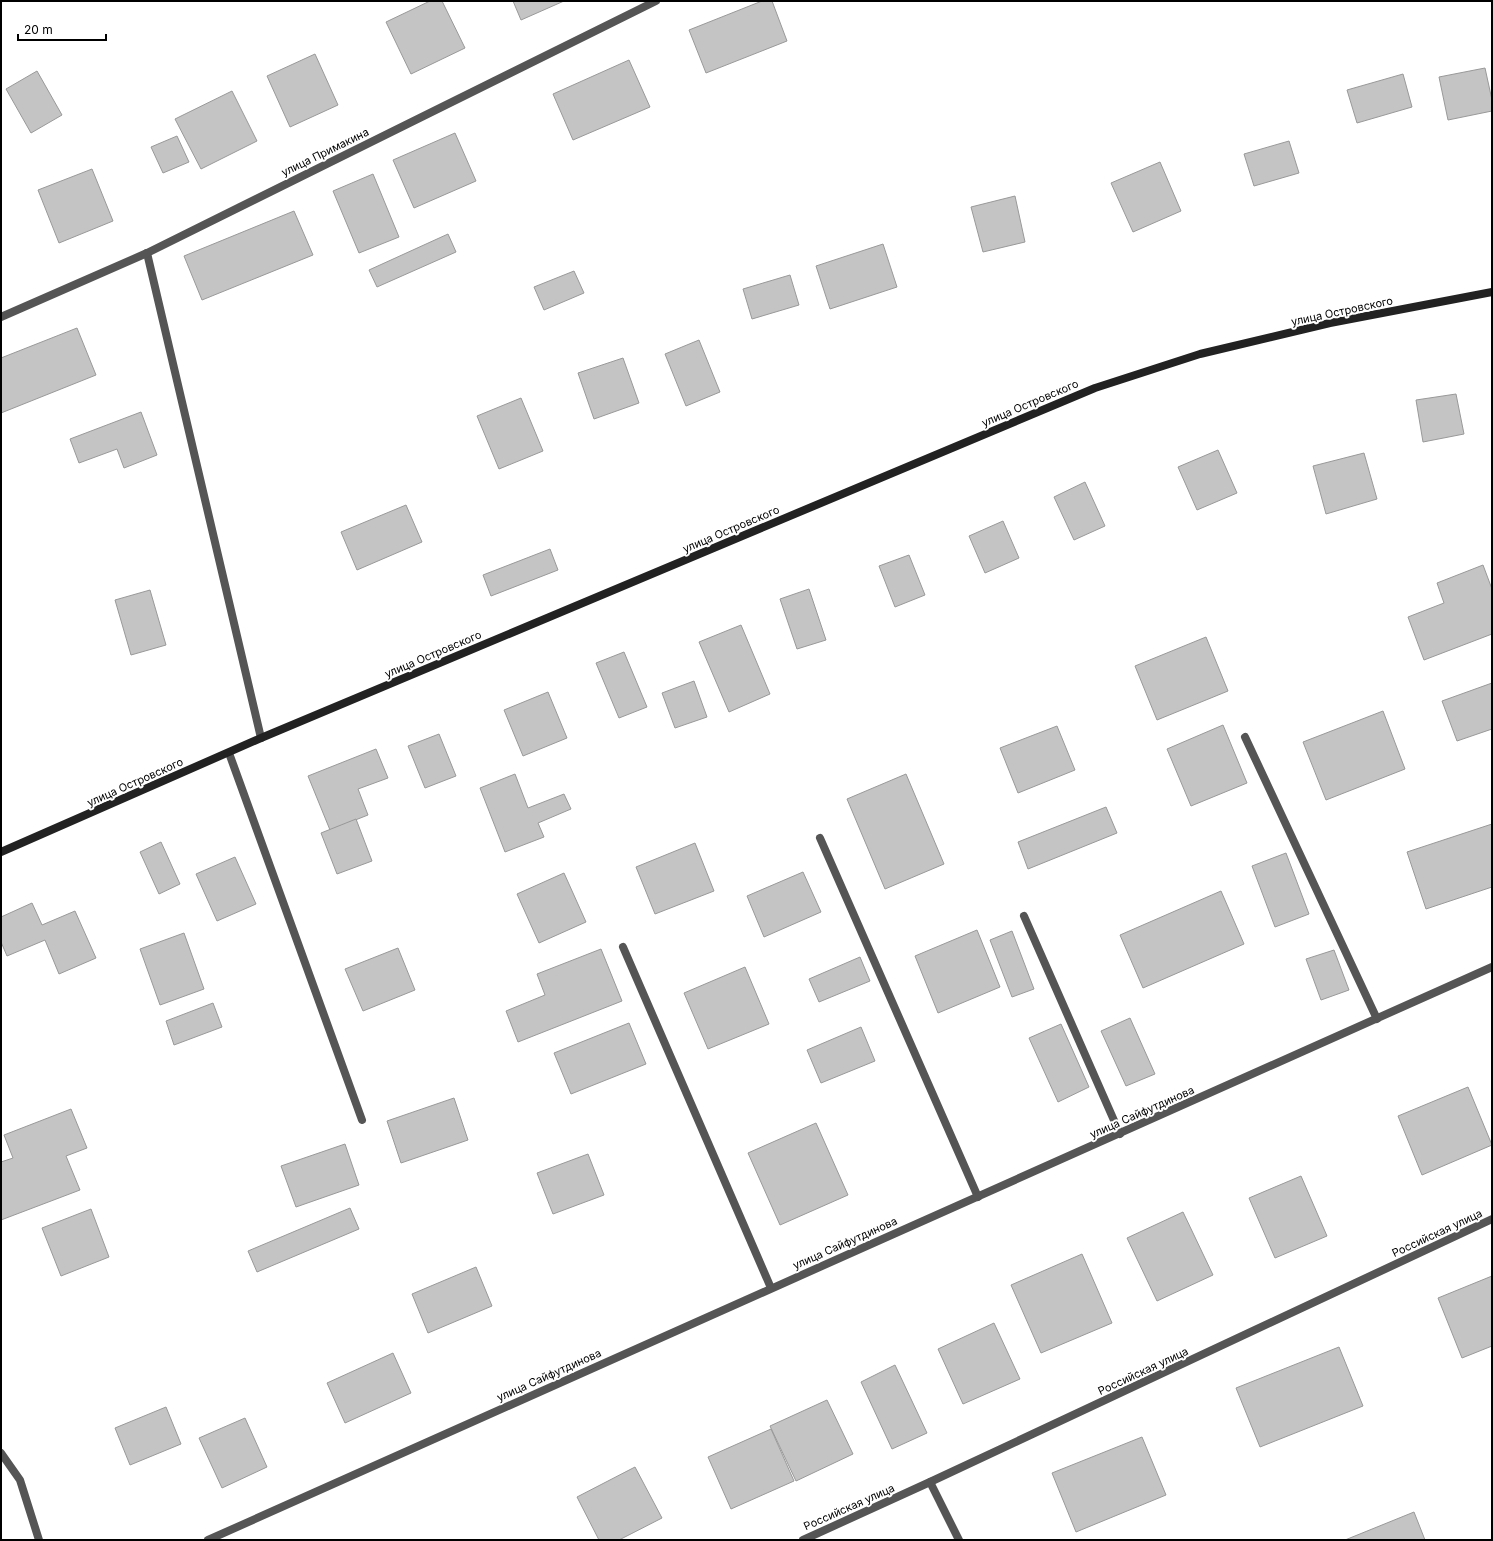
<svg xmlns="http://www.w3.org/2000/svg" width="1493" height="1541" viewBox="0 0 1493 1541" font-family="Inter,sans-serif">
<rect width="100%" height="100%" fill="#fff"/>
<g fill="#c4c4c4" stroke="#999">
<path d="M 430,1 L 442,1 L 465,48 L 411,74 L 386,22 Z"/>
<path d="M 513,1 L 564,1 L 521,20 Z"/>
<path d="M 762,1 L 772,1 L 787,41 L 706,73 L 689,30 Z"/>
<path d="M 315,54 L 338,105 L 290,127 L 267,76 Z"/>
<path d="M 629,60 L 650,107 L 573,140 L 553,94 Z"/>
<path d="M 1485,68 L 1492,100 L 1492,111 L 1448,120 L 1439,77 Z"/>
<path d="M 37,71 L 62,115 L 31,133 L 6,89 Z"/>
<path d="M 1403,74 L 1412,107 L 1357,123 L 1347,90 Z"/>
<path d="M 232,91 L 257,141 L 201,169 L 175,119 Z"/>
<path d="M 455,133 L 476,181 L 414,208 L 393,160 Z"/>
<path d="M 177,136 L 189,162 L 163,173 L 151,147 Z"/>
<path d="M 1289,141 L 1299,173 L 1254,186 L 1244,154 Z"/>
<path d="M 1160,162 L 1181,211 L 1133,232 L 1111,183 Z"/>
<path d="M 92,169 L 113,221 L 59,243 L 38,190 Z"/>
<path d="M 373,174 L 399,237 L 359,253 L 333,191 Z"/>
<path d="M 1015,196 L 1025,242 L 983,252 L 971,207 Z"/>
<path d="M 294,211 L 313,255 L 202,300 L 184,256 Z"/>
<path d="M 448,234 L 456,252 L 377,287 L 369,270 Z"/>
<path d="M 883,244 L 897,287 L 830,309 L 816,266 Z"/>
<path d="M 574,271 L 584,293 L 544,310 L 534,287 Z"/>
<path d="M 790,275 L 799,305 L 752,319 L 743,289 Z"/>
<path d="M 77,328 L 96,375 L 1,413 L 1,358 Z"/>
<path d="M 699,340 L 720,392 L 686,406 L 665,354 Z"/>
<path d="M 623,358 L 639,403 L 594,419 L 578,373 Z"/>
<path d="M 1456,394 L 1464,434 L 1423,442 L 1416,400 Z"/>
<path d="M 521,398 L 543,451 L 499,469 L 477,416 Z"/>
<path d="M 141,412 L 157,455 L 124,468 L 117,449 L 79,463 L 70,439 Z"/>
<path d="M 1218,450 L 1237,493 L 1197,510 L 1178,467 Z"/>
<path d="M 1364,453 L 1377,499 L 1326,514 L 1313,466 Z"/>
<path d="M 1085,482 L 1105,526 L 1074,540 L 1054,497 Z"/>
<path d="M 406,505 L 422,542 L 357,570 L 341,532 Z"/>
<path d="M 1003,521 L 1019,558 L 985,573 L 969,536 Z"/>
<path d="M 550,549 L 558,570 L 491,596 L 483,575 Z"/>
<path d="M 909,555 L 925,595 L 895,607 L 879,566 Z"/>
<path d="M 1483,565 L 1492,589 L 1492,634 L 1424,660 L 1408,617 L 1444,603 L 1437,583 Z"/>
<path d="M 809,589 L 826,640 L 797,649 L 780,599 Z"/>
<path d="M 150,590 L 166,645 L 131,655 L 115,600 Z"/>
<path d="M 741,625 L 770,694 L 729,712 L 699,642 Z"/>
<path d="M 1206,637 L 1228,691 L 1157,720 L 1135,666 Z"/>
<path d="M 624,652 L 647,707 L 619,718 L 596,663 Z"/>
<path d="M 694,681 L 707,717 L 675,728 L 662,693 Z"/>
<path d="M 1492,683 L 1492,729 L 1457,741 L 1442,701 Z"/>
<path d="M 548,692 L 567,738 L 523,756 L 504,710 Z"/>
<path d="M 1383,711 L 1405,769 L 1326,800 L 1303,742 Z"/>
<path d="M 1223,725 L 1247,783 L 1191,806 L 1167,749 Z"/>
<path d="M 1057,726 L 1075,770 L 1018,793 L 1000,748 Z"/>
<path d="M 439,734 L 456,776 L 425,788 L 408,746 Z"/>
<path d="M 376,749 L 388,778 L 358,789 L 368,815 L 330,830 L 308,776 Z"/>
<path d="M 515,774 L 528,808 L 564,794 L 571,809 L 538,823 L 544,837 L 505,852 L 480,788 Z"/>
<path d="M 906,774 L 944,864 L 885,889 L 847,799 Z"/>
<path d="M 1106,807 L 1117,833 L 1028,869 L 1018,842 Z"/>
<path d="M 356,819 L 372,861 L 337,874 L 321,833 Z"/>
<path d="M 1492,824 L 1492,887 L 1426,909 L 1407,852 Z"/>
<path d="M 161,842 L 180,884 L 159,894 L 140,852 Z"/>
<path d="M 695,843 L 714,891 L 655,914 L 636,867 Z"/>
<path d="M 1286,853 L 1309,914 L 1275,927 L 1252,866 Z"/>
<path d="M 235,857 L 256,904 L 217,921 L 196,874 Z"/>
<path d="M 803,872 L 821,912 L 764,937 L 747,896 Z"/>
<path d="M 564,873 L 586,922 L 539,943 L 517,894 Z"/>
<path d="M 1221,891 L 1244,944 L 1143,988 L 1120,935 Z"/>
<path d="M 32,903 L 42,925 L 75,911 L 96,958 L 59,974 L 45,940 L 7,956 L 1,942 L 1,917 Z"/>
<path d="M 977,930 L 1000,987 L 938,1013 L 915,956 Z"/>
<path d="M 1012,931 L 1034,989 L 1012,997 L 990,940 Z"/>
<path d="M 184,933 L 204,989 L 160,1005 L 140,949 Z"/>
<path d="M 398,948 L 415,990 L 363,1011 L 345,969 Z"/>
<path d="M 601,949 L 622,1001 L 518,1042 L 506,1011 L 545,995 L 537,974 Z"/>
<path d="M 1334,950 L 1349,990 L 1321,1000 L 1306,959 Z"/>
<path d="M 860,957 L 870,981 L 819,1002 L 809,979 Z"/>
<path d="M 745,967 L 769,1024 L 708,1049 L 684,993 Z"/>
<path d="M 213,1003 L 222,1027 L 174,1045 L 166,1021 Z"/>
<path d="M 1130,1018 L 1155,1074 L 1126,1086 L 1101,1031 Z"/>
<path d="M 629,1023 L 646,1064 L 571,1094 L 554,1053 Z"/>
<path d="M 1061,1024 L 1089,1087 L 1058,1102 L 1029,1038 Z"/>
<path d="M 861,1027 L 875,1061 L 821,1083 L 807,1050 Z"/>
<path d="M 1468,1087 L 1492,1145 L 1422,1175 L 1398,1116 Z"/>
<path d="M 454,1098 L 468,1140 L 401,1163 L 387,1121 Z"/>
<path d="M 71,1109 L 87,1148 L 66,1156 L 80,1190 L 1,1220 L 1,1162 L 13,1158 L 4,1135 Z"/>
<path d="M 816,1123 L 848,1195 L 780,1225 L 748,1153 Z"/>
<path d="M 345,1144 L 359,1185 L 296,1207 L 281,1166 Z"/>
<path d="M 588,1154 L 604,1195 L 553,1214 L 537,1173 Z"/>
<path d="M 1301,1176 L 1327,1236 L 1275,1258 L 1249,1198 Z"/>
<path d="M 350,1208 L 359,1229 L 257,1272 L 248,1251 Z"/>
<path d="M 91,1209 L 109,1257 L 61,1276 L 42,1228 Z"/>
<path d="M 1183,1212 L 1213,1275 L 1157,1301 L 1127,1238 Z"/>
<path d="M 1082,1254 L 1112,1323 L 1041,1353 L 1011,1285 Z"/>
<path d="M 476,1267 L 492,1306 L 428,1333 L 412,1294 Z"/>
<path d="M 1492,1276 L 1492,1346 L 1462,1358 L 1438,1298 Z"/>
<path d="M 994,1323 L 1020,1379 L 963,1404 L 938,1349 Z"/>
<path d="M 1339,1347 L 1363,1406 L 1260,1447 L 1236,1388 Z"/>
<path d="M 393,1353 L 411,1393 L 345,1423 L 327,1383 Z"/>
<path d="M 895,1365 L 927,1433 L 892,1449 L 861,1382 Z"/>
<path d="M 827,1400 L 853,1454 L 796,1481 L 770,1426 Z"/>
<path d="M 166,1407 L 181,1444 L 130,1465 L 115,1428 Z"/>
<path d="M 245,1418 L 267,1467 L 222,1488 L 199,1438 Z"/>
<path d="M 771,1429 L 794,1481 L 731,1509 L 708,1457 Z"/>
<path d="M 1142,1437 L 1166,1495 L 1076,1532 L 1052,1473 Z"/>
<path d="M 635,1467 L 662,1518 L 619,1540 L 599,1540 L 577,1497 Z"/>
<path d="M 1414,1512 L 1425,1540 L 1345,1540 Z"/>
</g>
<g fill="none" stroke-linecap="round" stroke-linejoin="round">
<g stroke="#555" stroke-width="8">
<path d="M 1245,737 L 1377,1019"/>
<path d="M 229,753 L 362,1120"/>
<path d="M 820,838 L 978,1197"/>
<path d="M 1024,916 L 1120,1134"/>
<path d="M 623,947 L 771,1288"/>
</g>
<g stroke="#555" stroke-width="8">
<path d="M 147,253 L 261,738"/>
<path d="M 1,317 L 147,253 L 656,1"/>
<path d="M 930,1482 L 959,1540"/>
<path d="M 208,1540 L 1492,967"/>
<path d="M 803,1540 L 930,1482 L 1492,1219"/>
</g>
<path stroke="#555" stroke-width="8" d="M 1,1453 L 20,1480 L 39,1540"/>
<path stroke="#222" stroke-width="8" d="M 1,852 L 261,738 L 1095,388 L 1200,354 L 1330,323 L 1492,292"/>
</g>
<g text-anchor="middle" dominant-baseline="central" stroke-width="4" stroke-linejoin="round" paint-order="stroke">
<g font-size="11" fill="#000" stroke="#fff">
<text transform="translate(325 152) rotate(-26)">улица Примакина</text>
<text transform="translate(1342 311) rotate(-12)">улица Островского</text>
<text transform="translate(1030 403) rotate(-23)">улица Островского</text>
<text transform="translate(731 529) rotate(-23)">улица Островского</text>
<text transform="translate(433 654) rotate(-23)">улица Островского</text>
<text transform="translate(135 782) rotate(-24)">улица Островского</text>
<text transform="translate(1142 1112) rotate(-24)">улица Сайфутдинова</text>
<text transform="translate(1437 1233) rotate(-25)">Российская улица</text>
<text transform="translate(845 1243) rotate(-24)">улица Сайфутдинова</text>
<text transform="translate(1143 1371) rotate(-25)">Российская улица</text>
<text transform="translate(549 1375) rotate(-24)">улица Сайфутдинова</text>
<text transform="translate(849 1507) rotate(-24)">Российская улица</text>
</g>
</g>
<rect width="1493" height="1541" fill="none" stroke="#000000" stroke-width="4"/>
<path d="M18 34v6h88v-6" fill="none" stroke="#000000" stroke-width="2"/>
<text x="24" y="34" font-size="12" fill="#000000" stroke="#ffffff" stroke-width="3" paint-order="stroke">20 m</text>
</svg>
